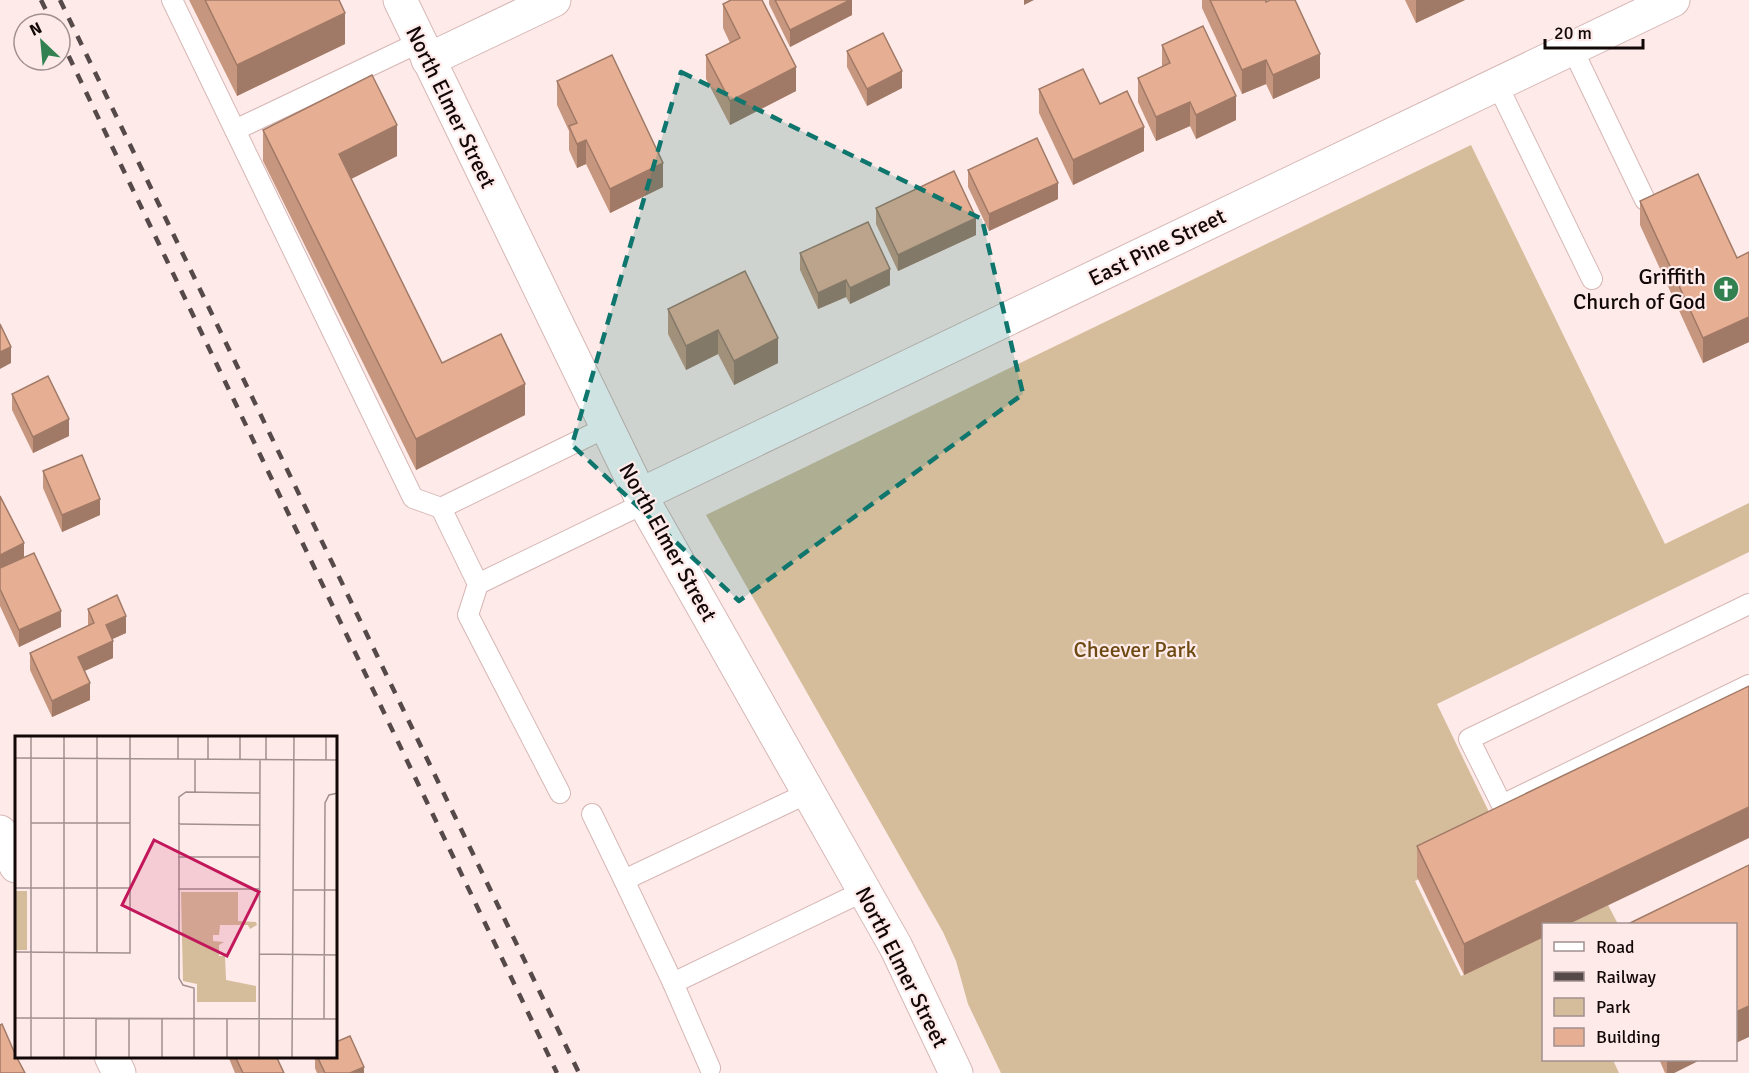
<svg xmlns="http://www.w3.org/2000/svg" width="1749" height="1073" viewBox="0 0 1749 1073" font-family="Signika,sans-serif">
<rect width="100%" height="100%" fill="#feeae9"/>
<g fill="#d5bc9b">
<path d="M 1471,145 L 1665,544 L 1749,503 L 1749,552 L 1437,704 L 1502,839 L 1415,881 L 1461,976 L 1543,936 L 1544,1060 L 1613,1060 L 1619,1073 L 1001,1073 L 968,1004 L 956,961 L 943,932 L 706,515 Z"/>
<path d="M 1608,905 L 1618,924 L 1568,924 Z"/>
</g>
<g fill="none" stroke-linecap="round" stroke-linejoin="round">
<defs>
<g id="lane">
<path d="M 172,0 L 413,498 L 441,508 L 478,584 L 468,615 L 560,793"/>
<path d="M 1572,48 L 1645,200"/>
<path d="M 1497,84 L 1592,279"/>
<path d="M 235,130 L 420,42"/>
<path d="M 441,508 L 607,427"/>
<path d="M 478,584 L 645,503"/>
<path d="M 1749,604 L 1469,739 L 1502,805 L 1749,685"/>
<path d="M 808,793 L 624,880 L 673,983 L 864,891"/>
<path d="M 592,814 L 624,880"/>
<path d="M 673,983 L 710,1068"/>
</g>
<g id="street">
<path d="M 400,0 L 640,495 L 896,947 L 956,1073"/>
<path d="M 428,60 L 554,0"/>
<path d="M 640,495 L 1673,0"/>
<path d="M 0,832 L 16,866"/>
<path d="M 111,1056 L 119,1073"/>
</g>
</defs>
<use href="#lane" stroke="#d6b7b5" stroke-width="22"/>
<use href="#street" stroke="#d6b7b5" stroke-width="35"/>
<use href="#lane" stroke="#fff" stroke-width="20"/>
<use href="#street" stroke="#fff" stroke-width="33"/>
<g stroke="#564949" stroke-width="4.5" stroke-dasharray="10 10" stroke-linecap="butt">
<path d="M 41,0 L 53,24"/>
<path d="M 60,0 L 579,1073"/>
<path d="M 60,38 L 557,1073"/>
</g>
</g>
<g fill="#c6967e">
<path d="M 189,0 L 339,0 L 345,44 L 237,96 Z"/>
<path d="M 769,0 L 852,0 L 852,15 L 790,47 L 769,4 Z"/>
<path d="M 1202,0 L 1266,0 L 1320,78 L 1273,99 L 1266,84 L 1242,94 L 1202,8 Z"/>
<path d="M 1405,0 L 1465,0 L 1416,23 Z"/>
<path d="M 723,4 L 796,91 L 730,125 L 706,79 L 706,55 L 730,43 L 723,28 Z"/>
<path d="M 1162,45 L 1236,120 L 1196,139 L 1190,126 L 1156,141 L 1138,102 L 1138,78 L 1162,67 Z"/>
<path d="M 847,51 L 902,88 L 867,106 L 847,67 Z"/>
<path d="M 557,81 L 663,187 L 610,213 L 586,164 L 577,168 L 569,150 L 569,131 L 557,105 Z"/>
<path d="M 1039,89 L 1100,104 L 1144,151 L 1073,185 L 1039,113 Z"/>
<path d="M 263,130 L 397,156 L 351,179 L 442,363 L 525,415 L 416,470 L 263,161 Z"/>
<path d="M 968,170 L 1058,199 L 989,231 L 968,187 Z"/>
<path d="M 1640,201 L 1737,258 L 1749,252 L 1749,342 L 1703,363 L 1640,225 Z"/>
<path d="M 876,208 L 976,235 L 898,271 L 876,224 Z"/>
<path d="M 800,253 L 890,285 L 850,304 L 846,297 L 818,309 L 800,270 Z"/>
<path d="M 745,271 L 778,363 L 734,385 L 718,354 L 686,370 L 668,334 L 668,309 Z"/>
<path d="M 12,394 L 69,436 L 33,453 L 12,410 Z"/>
<path d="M 43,471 L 100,515 L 62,532 L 43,488 Z"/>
<path d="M 0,496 L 24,558 L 61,627 L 19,647 L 0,606 Z"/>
<path d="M 88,609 L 126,633 L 112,639 L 113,658 L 84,671 L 90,700 L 52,717 L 30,670 L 30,653 L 88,626 Z"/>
<path d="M 1417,846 L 1544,924 L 1544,937 L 1464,975 L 1417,877 Z"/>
<path d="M 228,1056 L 276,1056 L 284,1073 L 235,1073 Z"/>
<path d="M 315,1056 L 336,1056 L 364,1073 L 317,1073 L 315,1068 Z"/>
<path d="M 1659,1059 L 1702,1059 L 1674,1073 L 1665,1073 Z"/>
</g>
<g fill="#a17a67">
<path d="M 850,0 L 852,0 L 852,15 L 790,47 L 790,30 Z"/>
<path d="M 1024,0 L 1034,0 L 1024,5 Z"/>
<path d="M 1416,0 L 1465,0 L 1416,23 Z"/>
<path d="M 345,13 L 345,44 L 237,96 L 237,65 Z"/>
<path d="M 1320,54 L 1320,78 L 1273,99 L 1273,75 Z"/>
<path d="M 1266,60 L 1266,84 L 1242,94 L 1242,70 Z"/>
<path d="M 796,67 L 796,91 L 730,125 L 730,101 Z"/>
<path d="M 902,71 L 902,88 L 867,106 L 867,89 Z"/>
<path d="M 1236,96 L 1236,120 L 1196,139 L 1196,115 Z"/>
<path d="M 1190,102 L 1190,126 L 1156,141 L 1156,117 Z"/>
<path d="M 397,125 L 397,156 L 339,185 L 339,154 Z"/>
<path d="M 1144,127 L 1144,151 L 1073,185 L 1073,160 Z"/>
<path d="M 586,140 L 586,164 L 577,168 L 577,144 Z"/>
<path d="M 663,163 L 663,187 L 610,213 L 610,189 Z"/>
<path d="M 1058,183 L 1058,199 L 989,231 L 989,214 Z"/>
<path d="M 976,218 L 976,235 L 898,271 L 898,255 Z"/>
<path d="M 890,269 L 890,285 L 850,304 L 850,288 Z"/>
<path d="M 846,280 L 846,297 L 818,309 L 818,293 Z"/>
<path d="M 1749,317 L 1749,342 L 1703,363 L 1703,338 Z"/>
<path d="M 718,330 L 718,354 L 686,370 L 686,346 Z"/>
<path d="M 778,338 L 778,363 L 734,385 L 734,361 Z"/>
<path d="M 11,347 L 11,363 L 0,369 L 0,352 Z"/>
<path d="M 525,384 L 525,415 L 416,470 L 416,439 Z"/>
<path d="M 69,419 L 69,436 L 33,453 L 33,437 Z"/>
<path d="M 100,499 L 100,515 L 62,532 L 62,515 Z"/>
<path d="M 24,543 L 24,559 L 0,571 L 0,555 Z"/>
<path d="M 61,611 L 61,627 L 19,647 L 19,630 Z"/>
<path d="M 126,616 L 126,633 L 106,642 L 106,625 Z"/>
<path d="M 113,641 L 113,658 L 78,674 L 78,657 Z"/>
<path d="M 90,683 L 90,700 L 52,717 L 52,701 Z"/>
<path d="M 1749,807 L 1749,838 L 1569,924 L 1544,924 L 1544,937 L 1464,975 L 1464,944 Z"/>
<path d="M 1749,1006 L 1749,1037 L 1736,1043 L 1736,1012 Z"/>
<path d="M 1667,1059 L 1702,1059 L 1674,1073 L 1667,1073 Z"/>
<path d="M 364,1067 L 364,1073 L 350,1073 Z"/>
</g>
<g fill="#e6af93" stroke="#a17a67" stroke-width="1.5">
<path d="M 205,0 L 339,0 L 345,13 L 237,65 Z"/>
<path d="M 731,0 L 762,0 L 796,67 L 730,101 L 706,55 L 740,38 L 723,4 Z"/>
<path d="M 775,0 L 850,0 L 790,30 Z"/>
<path d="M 1210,0 L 1266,0 L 1266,2 L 1270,0 L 1295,0 L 1320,54 L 1273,75 L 1266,60 L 1242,70 Z"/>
<path d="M 1203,26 L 1236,96 L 1196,115 L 1190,102 L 1156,117 L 1138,78 L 1170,63 L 1162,45 Z"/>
<path d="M 883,33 L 902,71 L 867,89 L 847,51 Z"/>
<path d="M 612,55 L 663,163 L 610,189 L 586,140 L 577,144 L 569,126 L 577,123 L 557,81 Z"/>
<path d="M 1083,69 L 1100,104 L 1127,91 L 1144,127 L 1073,160 L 1039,89 Z"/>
<path d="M 372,75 L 397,125 L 339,154 L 442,363 L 501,334 L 525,384 L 416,439 L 263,130 Z"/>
<path d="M 1037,138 L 1058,183 L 989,214 L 968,170 Z"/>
<path d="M 954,171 L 976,218 L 898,255 L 876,208 Z"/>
<path d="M 1698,174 L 1737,258 L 1749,252 L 1749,317 L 1703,338 L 1640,201 Z"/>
<path d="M 868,222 L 890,269 L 850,288 L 846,280 L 818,293 L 800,253 Z"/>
<path d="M 745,271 L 778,338 L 734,361 L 718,330 L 686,346 L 668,309 Z"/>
<path d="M 0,324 L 11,347 L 0,352 Z"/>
<path d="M 48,376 L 69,419 L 33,437 L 12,394 Z"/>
<path d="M 82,455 L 100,499 L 62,515 L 43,471 Z"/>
<path d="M 0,496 L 24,543 L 0,555 Z"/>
<path d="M 34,553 L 61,611 L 19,630 L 0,589 L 0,568 Z"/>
<path d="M 117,595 L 126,616 L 106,625 L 113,641 L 78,657 L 90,683 L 52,701 L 30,653 L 94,623 L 88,609 Z"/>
<path d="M 1749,686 L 1749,807 L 1464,944 L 1417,846 Z"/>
<path d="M 1749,865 L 1749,1006 L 1736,1012 L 1736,924 L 1631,924 L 1630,923 Z"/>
<path d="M 2,1024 L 16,1056 L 25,1073 L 0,1073 L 0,1025 Z"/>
<path d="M 350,1036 L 364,1067 L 350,1073 L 325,1073 L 317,1056 L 336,1056 L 336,1042 Z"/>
<path d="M 235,1056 L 276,1056 L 284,1073 L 243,1073 Z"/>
</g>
<path fill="#0f766e" fill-opacity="0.2" stroke="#0f766e" stroke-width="4.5" stroke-dasharray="12 8" stroke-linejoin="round" d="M 681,72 L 982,219 L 1023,394 L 739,601 L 572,445 Z"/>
<defs>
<symbol id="church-disc" viewBox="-11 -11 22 22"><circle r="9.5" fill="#338150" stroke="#feeae9"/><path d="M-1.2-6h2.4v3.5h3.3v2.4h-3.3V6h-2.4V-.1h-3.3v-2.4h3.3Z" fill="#fff"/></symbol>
</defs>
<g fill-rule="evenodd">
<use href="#church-disc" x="1711" y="274" width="30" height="30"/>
</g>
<g text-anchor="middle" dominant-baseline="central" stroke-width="4.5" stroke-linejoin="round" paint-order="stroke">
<g font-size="22" fill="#120808" stroke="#feeae9">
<text transform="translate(451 107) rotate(64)">North Elmer Street</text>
<text transform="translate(1157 247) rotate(-26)">East Pine Street</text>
<text transform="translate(668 542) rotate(61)">North Elmer Street</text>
<text transform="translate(902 967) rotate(63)">North Elmer Street</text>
</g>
<g font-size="22" fill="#120808" stroke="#feeae9" text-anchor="end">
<text x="1706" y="276">Griffith<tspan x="1706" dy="25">Church of God</tspan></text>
</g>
<g font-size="22" fill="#6d4a12" stroke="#feeae9">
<text x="1135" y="649">Cheever Park</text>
</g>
</g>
<g transform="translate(15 736)">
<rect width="322" height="322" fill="#feeae9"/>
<path d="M 0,155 L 12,155 L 12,214 L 0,214 ZM 166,156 L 223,156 L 223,185 L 241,186 L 242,189 L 235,193 L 233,189 L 205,189 L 204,199 L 198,199 L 198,205 L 209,206 L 204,209 L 204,220 L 210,220 L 211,244 L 241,250 L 241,266 L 182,266 L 182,248 L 168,245 Z" fill="#d5bc9b"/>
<path fill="none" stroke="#a0908f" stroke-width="1.5" d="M 0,22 L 323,24M 163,23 L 163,0M 193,23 L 193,0M 225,23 L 225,0M 251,24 L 251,0M 311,24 L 311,0M 180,56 L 180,23M 16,87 L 115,87M 163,88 L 245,89M 163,121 L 245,121M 0,152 L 114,152M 163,153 L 245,153M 278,154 L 323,154M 0,216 L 115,217 L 115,0M 82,217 L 82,0M 244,218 L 323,219M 0,282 L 323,283M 81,282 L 81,322M 114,282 L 114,322M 309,283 L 310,67 L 314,59 L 323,57M 16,322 L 16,0M 49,322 L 49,0M 147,322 L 147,283M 179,322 L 179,252 L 168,249 L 164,242 L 164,61 L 171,56 L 245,57M 212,322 L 212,283M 244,322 L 245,24M 277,322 L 279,0"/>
<path fill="#c2185b" fill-opacity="0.15" stroke="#c2185b" stroke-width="3" d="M 139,104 L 244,156 L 212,220 L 107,169 Z"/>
<rect width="322" height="322" fill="none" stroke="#120808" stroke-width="3"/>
</g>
<rect x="1542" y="923" width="195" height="138" fill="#feeae9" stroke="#a0908f" stroke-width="1.5"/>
<rect x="1554" y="942" width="30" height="9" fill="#ffffff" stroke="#a0908f" stroke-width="1.5"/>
<text x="1596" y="953" font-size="18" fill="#120808">Road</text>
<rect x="1554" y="972" width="30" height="9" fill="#564949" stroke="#a0908f" stroke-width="1.5"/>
<text x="1596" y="983" font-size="18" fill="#120808">Railway</text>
<rect x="1554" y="998" width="30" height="18" fill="#d5bc9b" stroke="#a0908f" stroke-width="1.5"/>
<text x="1596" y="1013" font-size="18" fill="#120808">Park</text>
<rect x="1554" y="1028" width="30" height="18" fill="#e6af93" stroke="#a0908f" stroke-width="1.5"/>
<text x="1596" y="1043" font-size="18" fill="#120808">Building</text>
<g transform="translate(42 42) rotate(334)"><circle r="28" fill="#feeae9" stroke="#a0908f" stroke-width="1.5"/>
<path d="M0-4.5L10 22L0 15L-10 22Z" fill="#338150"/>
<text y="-9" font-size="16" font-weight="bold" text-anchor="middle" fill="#120808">N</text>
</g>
<path d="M1545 39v9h98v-9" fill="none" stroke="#120808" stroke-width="3"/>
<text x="1554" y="39" font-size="18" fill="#120808" stroke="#feeae9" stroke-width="4.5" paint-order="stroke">20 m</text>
</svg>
